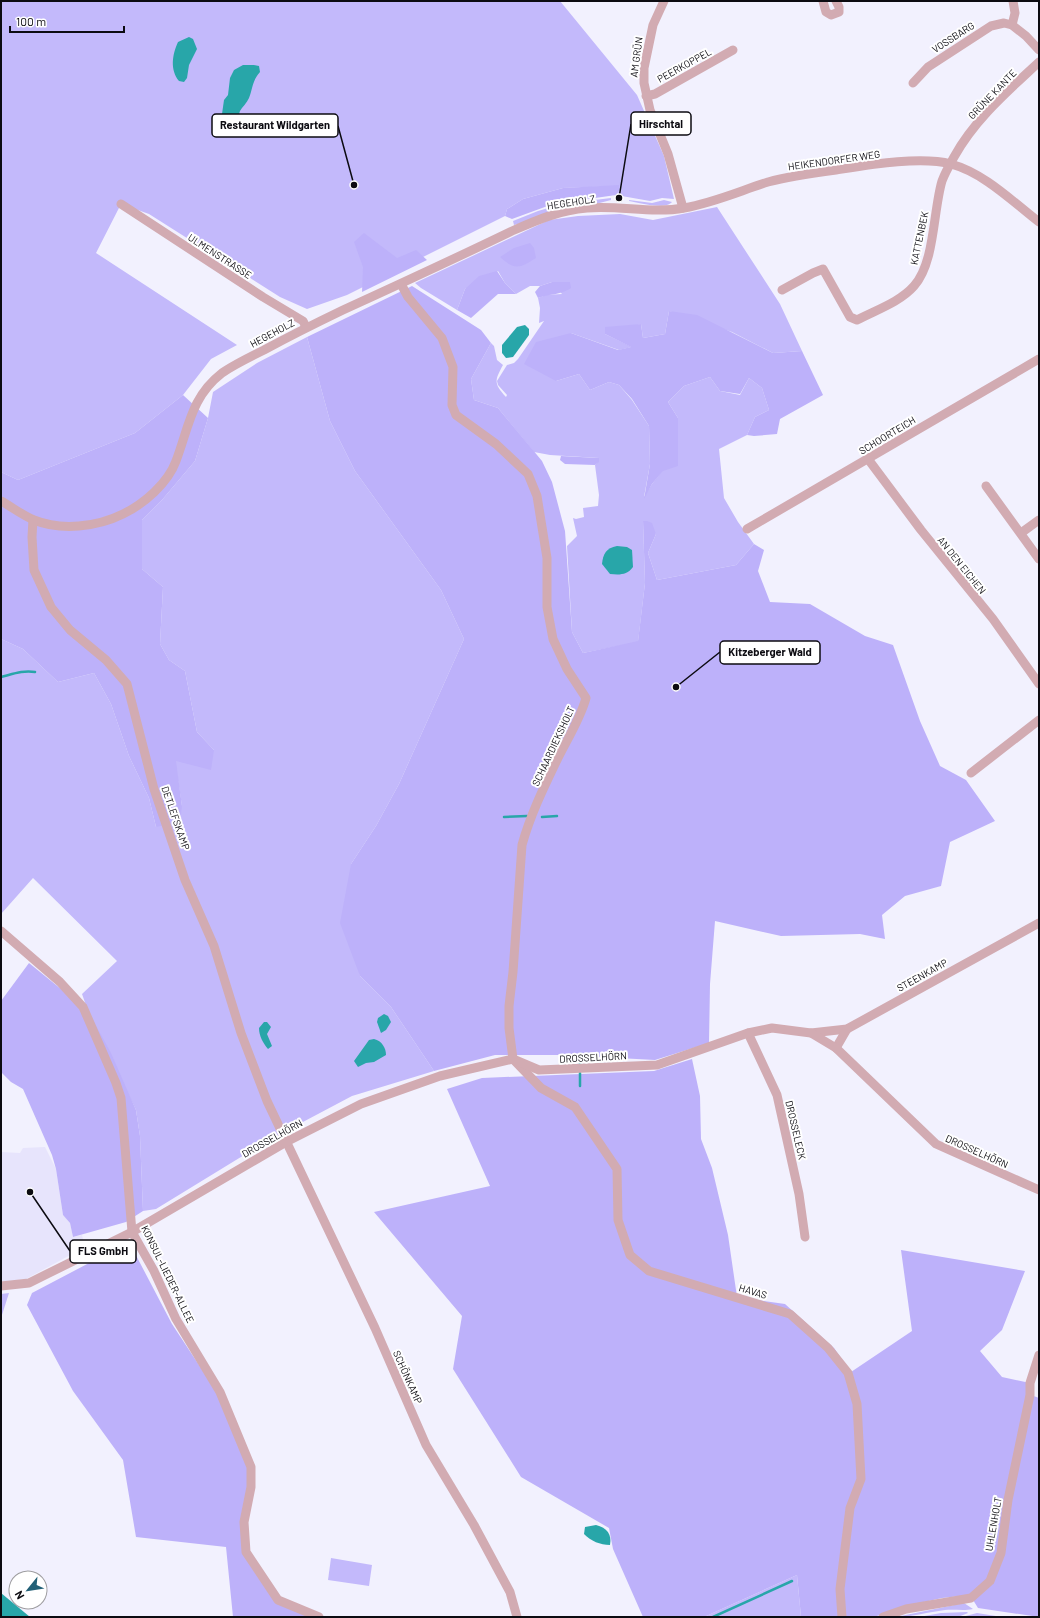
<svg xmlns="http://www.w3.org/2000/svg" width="1040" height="1618" viewBox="0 0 1040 1618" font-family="Barlow,sans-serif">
<rect width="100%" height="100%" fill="#f2f1fe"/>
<path fill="#e7e4fc" d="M 45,1147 L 56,1169 L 63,1215 L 70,1223 L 73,1237 L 82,1235 L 85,1247 L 26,1279 L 1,1282 L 1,1152 L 20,1153 L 23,1148 Z"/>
<g fill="#c3b9fb">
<path d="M 1,1 L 560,1 L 637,95 L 664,156 L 674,199 L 662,198 L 650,201 L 616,195 L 619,191 L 619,186 L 563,188 L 523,199 L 507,209 L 505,216 L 347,295 L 307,309 L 280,297 L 149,214 L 121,204 L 96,253 L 237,345 L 211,359 L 183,395 L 135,433 L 18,480 L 1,472 Z"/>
<path d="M 611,198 L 611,200 L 514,225 L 513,221 L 538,211 L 562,204 Z"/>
<path d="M 629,200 L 652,203 L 664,200 L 672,202 C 665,210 639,203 629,201 Z"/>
<path d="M 717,207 L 780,304 L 802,351 L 773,353 L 732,332 L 669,311 L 665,334 L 643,338 L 641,324 L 605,334 L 632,347 L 619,350 L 571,333 L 556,381 L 579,374 L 590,390 L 609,382 L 619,385 L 632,400 L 649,426 L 650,464 L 644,497 L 652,484 L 663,470 L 678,418 L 668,402 L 684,386 L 710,377 L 720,391 L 740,395 L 749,378 L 762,388 L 769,410 L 755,417 L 747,435 L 719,449 L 724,498 L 738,522 L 754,544 L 736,565 L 657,580 L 648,553 L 656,534 L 643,521 L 645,583 L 638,642 L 583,653 L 572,632 L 567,546 L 577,536 L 573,518 L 576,519 L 584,517 L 583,508 L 598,506 L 599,495 L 595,465 L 598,462 L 599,458 L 550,455 L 534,452 L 498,408 L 474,400 L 471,379 L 491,343 L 494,346 L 497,360 L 503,365 C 495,380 493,383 506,397 L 507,395 L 498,385 L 497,381 L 507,365 L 514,363 L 518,359 L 544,321 L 539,323 L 540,308 L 538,298 L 546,295 L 562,294 L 552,282 L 540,286 L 530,286 L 516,294 L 505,283 L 498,271 L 465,289 L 457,310 L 421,288 L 415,283 L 549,220 L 578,216 L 620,214 L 653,220 Z"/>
<path d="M 307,337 L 330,421 L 355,471 L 441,590 L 464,639 L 399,784 L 376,826 L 351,864 L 360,976 L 391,1007 L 434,1071 L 352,1096 L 267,1141 L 156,1209 L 143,1211 L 140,1136 L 136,1110 L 88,1011 L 82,994 L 117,961 L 33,878 L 1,914 L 1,639 L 23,649 L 58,682 L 94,673 L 111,704 L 129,756 L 149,798 L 156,827 L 182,806 L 175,761 L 214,750 L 197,732 L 185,671 L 169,660 L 160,644 L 163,587 L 142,569 L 142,520 L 162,500 L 195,461 L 208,418 L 213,392 L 257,363 Z"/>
<path d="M 9,1293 L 1,1318 L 1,1294 Z"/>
<path d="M 331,1558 L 372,1565 L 369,1586 L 328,1580 Z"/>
<path d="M 797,1575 L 801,1617 L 704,1617 Z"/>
<path d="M 964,1603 L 973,1609 C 964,1611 954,1609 945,1610 C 928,1612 913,1617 896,1617 Z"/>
<path d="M 967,1612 L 968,1613 L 958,1617 L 919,1617 L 941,1613 Z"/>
<path d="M 977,1613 L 1002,1617 L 962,1617 Z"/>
</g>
<g fill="#bdb1fa">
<path d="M 619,185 L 619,191 L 616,195 L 553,204 L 512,219 L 505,216 L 507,209 L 523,199 L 563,188 Z"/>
<path d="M 364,233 L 397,258 L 416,250 L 427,260 L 362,292 L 363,267 L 354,242 Z"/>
<path d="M 530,243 L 534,248 L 536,258 C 520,268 515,271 500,257 L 514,248 Z"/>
<path d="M 497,271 L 505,283 L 516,294 L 498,294 L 471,318 L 457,310 L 465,289 L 479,276 Z"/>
<path d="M 552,282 L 570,282 L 571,288 C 558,296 552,293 538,298 L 535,292 L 540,286 Z"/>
<path d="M 412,286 L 481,330 L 491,343 L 471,379 L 474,400 L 498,408 L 542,461 L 552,482 L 565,531 L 572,632 L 583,653 L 638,641 L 645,583 L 643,521 L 647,521 L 652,523 L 656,534 L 648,553 L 657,580 L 736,565 L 754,544 L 764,550 L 758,571 L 770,602 L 810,604 L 865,636 L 893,645 L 920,721 L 940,766 L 966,780 L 995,821 L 950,842 L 941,886 L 905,896 L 882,915 L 885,939 L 860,934 L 781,936 L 715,921 L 710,984 L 709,1043 L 655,1060 L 563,1055 L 495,1055 L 434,1071 L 391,1007 L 360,976 L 340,923 L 351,864 L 376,826 L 399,784 L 464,639 L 441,590 L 355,471 L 330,421 L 307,337 Z"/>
<path d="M 669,311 L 697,315 L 773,353 L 802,351 L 823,395 L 780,419 L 777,434 L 754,436 L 747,435 L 755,417 L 769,410 L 762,388 L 749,378 L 740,394 L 720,391 L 710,377 L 684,386 L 668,402 L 678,418 L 678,466 L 663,471 L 652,484 L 644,499 L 650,464 L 649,426 L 632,399 L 619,385 L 609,382 L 590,390 L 579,374 L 556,381 L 524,364 L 536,342 L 571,333 L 618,350 L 631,347 L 605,334 L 605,327 L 641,324 L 643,338 L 665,334 Z"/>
<path d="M 183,395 L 208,418 L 195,461 L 162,500 L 142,520 L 142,569 L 163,587 L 160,644 L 169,660 L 185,671 L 197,732 L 214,750 L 211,770 L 176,761 L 182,806 L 180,822 L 156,827 L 149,798 L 129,756 L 111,704 L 94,673 L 58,682 L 23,649 L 1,639 L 1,472 L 18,480 L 135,433 Z"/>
<path d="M 561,456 L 599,458 L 599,462 L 595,465 L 565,464 L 560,460 Z"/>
<path d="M 29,963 L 88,1011 L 111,1053 L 136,1110 L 140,1136 L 143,1211 L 126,1222 L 73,1237 L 70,1223 L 63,1215 L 56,1169 L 52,1155 L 23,1089 L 11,1082 L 1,1072 L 1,1001 Z"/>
<path d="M 692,1059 L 700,1096 L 701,1139 L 712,1168 L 728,1235 L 737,1297 L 785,1304 L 834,1348 L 851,1372 L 912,1331 L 901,1250 L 1025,1271 L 1002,1330 L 980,1351 L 1002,1377 L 1030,1383 L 1031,1395 L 1039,1398 L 1039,1617 L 978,1608 L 970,1595 L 942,1598 L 906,1606 L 874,1617 L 801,1617 L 797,1575 L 704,1617 L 643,1617 L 613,1549 L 609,1528 L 521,1477 L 453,1369 L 462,1316 L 374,1212 L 490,1186 L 447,1089 L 482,1078 L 654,1071 Z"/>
<path d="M 129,1242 L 172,1324 L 218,1394 L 248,1468 L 245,1553 L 276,1601 L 314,1617 L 233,1617 L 226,1547 L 136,1537 L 123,1460 L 73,1391 L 27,1305 L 32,1293 Z"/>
</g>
<g fill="#28a6a9">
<path d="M 189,37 L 193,39 L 197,49 L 189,65 L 187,78 L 184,82 L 179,81 C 170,70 172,55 178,42 Z"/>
<path d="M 243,65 L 254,65 L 259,66 L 260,72 C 252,81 253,88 249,98 C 247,103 242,107 240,111 C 236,122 240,134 223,131 L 220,126 L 220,121 L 222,114 L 224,100 L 228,95 L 230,78 L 234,70 Z"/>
<path d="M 525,325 L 529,329 L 529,335 L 513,357 L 506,358 L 502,353 L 502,345 L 517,327 Z"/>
<path d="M 617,546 L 627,547 L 632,550 L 633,567 C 627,575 620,575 610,574 L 602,564 C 603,554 606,548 617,546 Z"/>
<path d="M 384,1014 L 388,1016 L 391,1022 L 386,1030 L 381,1033 L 377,1022 L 378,1018 Z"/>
<path d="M 264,1022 L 267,1022 L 271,1027 L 267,1034 L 272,1046 L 268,1049 C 263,1043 259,1036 259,1028 Z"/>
<path d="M 374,1039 C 382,1041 386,1048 386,1055 L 374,1062 L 366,1063 L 358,1067 L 354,1061 L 369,1040 Z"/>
<path d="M 596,1525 C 607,1528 612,1534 610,1545 C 600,1545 591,1541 584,1534 L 585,1527 Z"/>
<path d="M 1,1593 L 30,1617 L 1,1617 Z"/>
</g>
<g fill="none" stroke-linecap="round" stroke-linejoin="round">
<g stroke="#28a6a9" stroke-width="2.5">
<path d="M 1,677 C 13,674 23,670 35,672"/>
<path d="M 504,817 L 527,816"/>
<path d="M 542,817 L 557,816"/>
<path d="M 580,1064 L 581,1054"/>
<path d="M 580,1086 L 580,1073"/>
<path d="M 713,1617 L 792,1581"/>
</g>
<g stroke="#d2abb2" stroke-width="9">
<path d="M 664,1 L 653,25 L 644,68 L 644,83 L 650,110 L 668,154 L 683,208"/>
<path d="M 823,1 L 826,12 L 831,15 L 839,12 L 839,7 L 836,1"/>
<path d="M 1012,25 L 1015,13 L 1013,1"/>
<path d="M 913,83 L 928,67 L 991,26 L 1004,23 L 1012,25 L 1026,36 L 1039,50"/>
<path d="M 646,96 L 655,94 L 733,50"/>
<path d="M 121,204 L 263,297 L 303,321 L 306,327"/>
<path d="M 401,284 L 408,297 L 442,338 L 453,367 L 452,405 L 456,415 L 496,444 L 528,474 L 537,496 L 547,558 L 547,607 L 553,639 L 567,669 L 586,698 C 580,720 566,741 556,762 C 543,789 530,816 522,845 L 513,972 L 509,1006 L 509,1028 L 513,1059 L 541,1088 L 575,1107 L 617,1169 L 618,1220 L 630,1255 L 649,1271 L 790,1314 L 828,1348 L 848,1373 L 857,1404 L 861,1479 L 850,1508 L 840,1589 L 842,1617"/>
<path d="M 782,290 L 813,273 L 823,269 L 850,317 L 857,320 C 876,310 900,302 914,286 C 935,263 933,211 942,181 C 945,173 950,164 954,157 C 975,119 1008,91 1039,62"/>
<path d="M 868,459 L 921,530 L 993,619 L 1039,684"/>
<path d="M 986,486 L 1039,559"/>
<path d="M 1,501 C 12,507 22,515 34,520 C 61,531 97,527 123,514 C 144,504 168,483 176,461 C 189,427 191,397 222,373 C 235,364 250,357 264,350 C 290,336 316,323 343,310 C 400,284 456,258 512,231 C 537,220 560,210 587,208 C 620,205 652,214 684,208 C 713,203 740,191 768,182 C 790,176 813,173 836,170 C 868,165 920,156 951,164 C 984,173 1012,201 1039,222"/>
<path d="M 33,520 L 32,537 L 34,570 L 51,607 L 70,630 L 106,660 L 127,684 L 154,789 L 185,880 L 214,946 L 241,1033 L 267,1101 L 375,1328 L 426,1445 L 474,1525 L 510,1592 L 517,1617"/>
<path d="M 747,529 L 1039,359"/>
<path d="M 1021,533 L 1039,520"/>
<path d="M 971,773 L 1039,720"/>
<path d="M 1,931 L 60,982 L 83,1007 L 116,1083 L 121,1098 L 132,1232 L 154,1271 L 176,1319 L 220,1392 L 251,1467 L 251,1487 L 244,1522 L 246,1552 L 278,1600 L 319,1617"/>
<path d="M 748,1033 L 777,1095 L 799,1194 L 805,1237"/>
<path d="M 811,1033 L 847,1029 L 1039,923"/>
<path d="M 836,1048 L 847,1029"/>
<path d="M 1,1286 L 29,1283 L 45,1275 L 132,1232 L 286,1142 L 361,1104 L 440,1076 L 513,1059 L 539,1070 L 657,1065 L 748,1033 L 772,1028 L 811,1033 L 836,1048 L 936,1144 L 1039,1190"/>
<path d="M 883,1617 L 906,1609 L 971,1598 L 990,1581 L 1001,1553 L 1008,1500 L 1030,1395 L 1030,1383 L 1039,1355"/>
</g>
</g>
<g text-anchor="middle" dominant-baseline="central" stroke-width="4" stroke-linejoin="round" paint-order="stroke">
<g font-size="10" fill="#0c0b11" stroke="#fff">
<text transform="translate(953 37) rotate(-33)">VOSSBARG</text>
<text transform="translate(636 57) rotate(-82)">AM GRÜN</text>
<text transform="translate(684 65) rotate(-29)">PEERKOPPEL</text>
<text transform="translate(992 94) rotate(-46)">GRÜNE KANTE</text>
<text transform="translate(834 160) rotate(-8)">HEIKENDORFER WEG</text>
<text transform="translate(571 202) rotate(-9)">HEGEHOLZ</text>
<text transform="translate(919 238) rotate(-78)">KATTENBEK</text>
<text transform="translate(220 256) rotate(33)">ULMENSTRASSE</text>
<text transform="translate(272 333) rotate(-28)">HEGEHOLZ</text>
<text transform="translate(887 435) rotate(-31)">SCHOORTEICH</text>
<text transform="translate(962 565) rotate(51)">AN DEN EICHEN</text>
<text transform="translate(553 746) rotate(-65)">SCHAARDIEKSHOLT</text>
<text transform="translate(176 818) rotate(71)">DETLEFSKAMP</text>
<text transform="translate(922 975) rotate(-29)">STEENKAMP</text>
<text transform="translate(593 1057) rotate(-3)">DROSSELHÖRN</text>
<text transform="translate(796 1130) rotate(77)">DROSSELECK</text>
<text transform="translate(272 1138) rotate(-29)">DROSSELHÖRN</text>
<text transform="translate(977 1151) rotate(24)">DROSSELHÖRN</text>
<text transform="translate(168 1274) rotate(64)">KONSUL-LIEDER-ALLEE</text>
<text transform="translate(753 1291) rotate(17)">HAVAS</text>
<text transform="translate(408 1377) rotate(66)">SCHÖNKAMP</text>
<text transform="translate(993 1524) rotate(-80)">UHLENHOLT</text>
</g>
</g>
<path fill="none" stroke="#0c0b11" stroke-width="1.5" d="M619 198L631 124M354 185L338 126M676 687L720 652M30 1192L70 1251"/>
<g fill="#0c0b11" stroke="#fff" stroke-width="1.5">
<circle cx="619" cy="198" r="4"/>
<circle cx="354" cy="185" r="4"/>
<circle cx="676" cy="687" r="4"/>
<circle cx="30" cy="1192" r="4"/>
</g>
<g fill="#fff" stroke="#0c0b11" stroke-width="1.5">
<rect x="631" y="112" width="60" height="23" rx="4"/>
<rect x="212" y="114" width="126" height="23" rx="4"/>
<rect x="720" y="641" width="100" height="23" rx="4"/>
<rect x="70" y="1240" width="66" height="23" rx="4"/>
</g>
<g font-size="11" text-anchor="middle" font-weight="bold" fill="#0c0b11">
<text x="661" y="128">Hirschtal</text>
<text x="275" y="129">Restaurant Wildgarten</text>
<text x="770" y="656">Kitzeberger Wald</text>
<text x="103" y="1255">FLS GmbH</text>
</g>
<rect width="1040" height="1618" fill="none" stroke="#0c0b11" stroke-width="4"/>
<g transform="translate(28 1590) rotate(240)"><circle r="19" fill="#ffffff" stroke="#9e9da0"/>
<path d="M0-3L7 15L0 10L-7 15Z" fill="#226077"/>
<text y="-6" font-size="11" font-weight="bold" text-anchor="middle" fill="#0c0b11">N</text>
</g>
<path d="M10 26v6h114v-6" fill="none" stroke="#0c0b11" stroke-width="2"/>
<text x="16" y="26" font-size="12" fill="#0c0b11" stroke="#ffffff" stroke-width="3" paint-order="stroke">100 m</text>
</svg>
